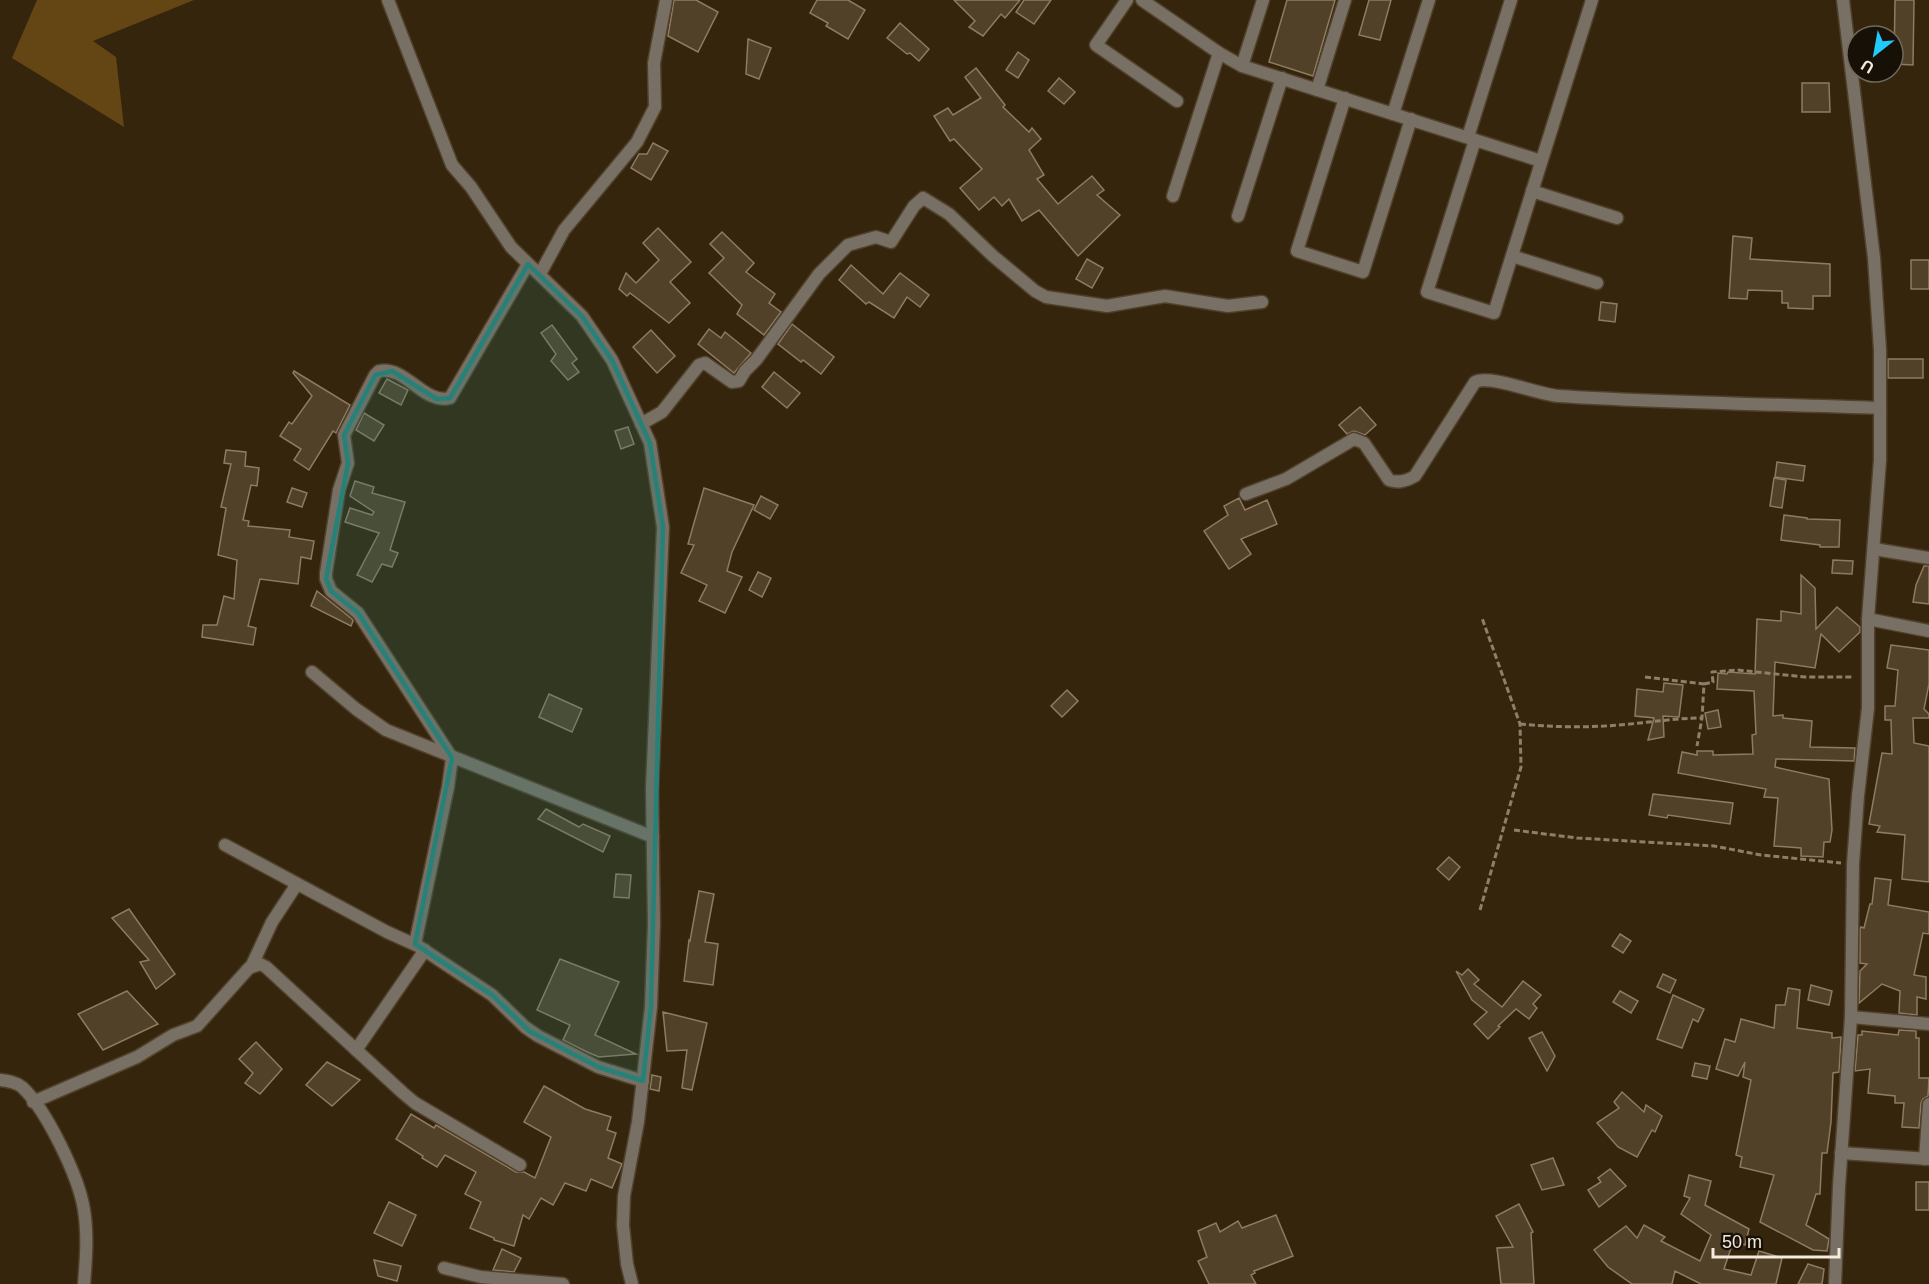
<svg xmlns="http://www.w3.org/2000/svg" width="1929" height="1284" viewBox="0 0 1929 1284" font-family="Arial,sans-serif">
<rect width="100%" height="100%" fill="#35250d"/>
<path fill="#644614" d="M 37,0 L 194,0 L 93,41 L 116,57 L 124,127 L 12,58 Z"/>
<g fill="#514128" stroke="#8e7b61" stroke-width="1.5">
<path d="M 674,0 L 696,0 L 718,12 L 698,52 L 668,36 Z"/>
<path d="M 817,0 L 848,0 L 865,10 L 848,39 L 826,26 L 828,23 L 810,13 Z"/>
<path d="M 954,0 L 1020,0 L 1005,18 L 1001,14 L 983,36 L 969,27 L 975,21 Z"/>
<path d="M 1024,0 L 1051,0 L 1034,24 L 1016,12 Z"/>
<path d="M 1287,0 L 1335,0 L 1313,76 L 1269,62 Z"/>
<path d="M 1369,0 L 1391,0 L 1380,40 L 1359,35 Z"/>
<path d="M 1895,0 L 1914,0 L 1913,65 L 1894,64 Z"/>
<path d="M 900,23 L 929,49 L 919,61 L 910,53 L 907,54 L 887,38 Z"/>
<path d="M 748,39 L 771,48 L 759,79 L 746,74 Z"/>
<path d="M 1018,52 L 1029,60 L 1018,78 L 1006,70 Z"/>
<path d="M 976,68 L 1005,105 L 1003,107 L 1029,132 L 1032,128 L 1041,139 L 1029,150 L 1044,175 L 1037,179 L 1058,204 L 1092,176 L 1104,190 L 1097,195 L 1120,215 L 1078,256 L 1039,210 L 1022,221 L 1009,199 L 1002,206 L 994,197 L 979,210 L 960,188 L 982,169 L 954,139 L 950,141 L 934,116 L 948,108 L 953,115 L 981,98 L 965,77 Z"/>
<path d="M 1059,78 L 1075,92 L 1064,104 L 1048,91 Z"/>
<path d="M 1802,83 L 1829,83 L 1830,112 L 1802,112 Z"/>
<path d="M 653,143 L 668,151 L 651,180 L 631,168 L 639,154 L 647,154 Z"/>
<path d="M 658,228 L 691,262 L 670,282 L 690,303 L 669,323 L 630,293 L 627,296 L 619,289 L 626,273 L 636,283 L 659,260 L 643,243 Z"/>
<path d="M 722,232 L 754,263 L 746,272 L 775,294 L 769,303 L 781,312 L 764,335 L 737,314 L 742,305 L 709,273 L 724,258 L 710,244 Z"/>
<path d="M 1733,236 L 1752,238 L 1750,259 L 1830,264 L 1830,296 L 1813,296 L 1813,309 L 1788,308 L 1788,303 L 1782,303 L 1782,291 L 1748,290 L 1747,299 L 1729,298 Z"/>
<path d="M 1087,259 L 1103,268 L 1092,288 L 1076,279 Z"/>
<rect x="1911" y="260" width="18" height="29"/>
<path d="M 851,265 L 883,294 L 900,273 L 929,295 L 920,307 L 907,297 L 894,318 L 869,302 L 866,304 L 839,280 Z"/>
<path d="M 1601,302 L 1617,304 L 1615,322 L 1599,320 Z"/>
<path d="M 792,324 L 834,357 L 821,374 L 803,360 L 801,362 L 778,344 Z"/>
<path d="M 552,325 L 577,359 L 572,363 L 579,372 L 568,380 L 551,361 L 556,354 L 541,333 Z"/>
<path d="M 709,329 L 721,338 L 725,332 L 751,353 L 734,373 L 698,344 Z"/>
<path d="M 651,330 L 675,356 L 657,373 L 633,347 Z"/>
<rect x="1888" y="359" width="35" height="19"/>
<path d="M 294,371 L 350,405 L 336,433 L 333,431 L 309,470 L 294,460 L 301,449 L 280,436 L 289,422 L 292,424 L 312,396 L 293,373 Z"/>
<path d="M 774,372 L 800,393 L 787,408 L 762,387 Z"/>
<path d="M 387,379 L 408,390 L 401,405 L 379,393 Z"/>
<path d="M 1360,407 L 1376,425 L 1365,435 L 1354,431 L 1347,434 L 1339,425 Z"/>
<path d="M 364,413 L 384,425 L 374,441 L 356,430 Z"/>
<path d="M 628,427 L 634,444 L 621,449 L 615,431 Z"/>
<path d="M 226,450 L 246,452 L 245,466 L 259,468 L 257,486 L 251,485 L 243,520 L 249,521 L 248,526 L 290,530 L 289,537 L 314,541 L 311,559 L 301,557 L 298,584 L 260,579 L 248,626 L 256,628 L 253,645 L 202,637 L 203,625 L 217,625 L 224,596 L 234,599 L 237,560 L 218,555 L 226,508 L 221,507 L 231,464 L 224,463 Z"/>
<path d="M 1777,462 L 1805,466 L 1803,481 L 1775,477 Z"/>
<path d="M 1774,478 L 1786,480 L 1782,508 L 1770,506 Z"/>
<path d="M 355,481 L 374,487 L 372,493 L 405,502 L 390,550 L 398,553 L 392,567 L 382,564 L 372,582 L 357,575 L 379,533 L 345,522 L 350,508 L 372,515 L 374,512 L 350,496 Z"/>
<path d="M 292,488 L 307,493 L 302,507 L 287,502 Z"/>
<path d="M 704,488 L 754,505 L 732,552 L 727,571 L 742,577 L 725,613 L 699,601 L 707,585 L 681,573 L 694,545 L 688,544 Z"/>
<path d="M 761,496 L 778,505 L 770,519 L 754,510 Z"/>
<path d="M 1239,498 L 1245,510 L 1267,500 L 1277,524 L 1241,539 L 1251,554 L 1229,569 L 1204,531 L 1228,515 L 1224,506 Z"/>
<path d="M 1784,515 L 1807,518 L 1807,519 L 1840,520 L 1839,547 L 1820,547 L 1820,545 L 1781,540 Z"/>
<path d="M 1833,560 L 1853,561 L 1852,574 L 1832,573 Z"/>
<path d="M 1924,566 L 1929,566 L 1929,604 L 1913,602 L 1916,585 Z"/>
<path d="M 758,572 L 771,578 L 762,597 L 749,590 Z"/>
<path d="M 1801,575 L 1815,588 L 1816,629 L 1837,607 L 1860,627 L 1860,632 L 1839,652 L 1821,634 L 1815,668 L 1775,662 L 1773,716 L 1783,715 L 1783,718 L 1812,721 L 1810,747 L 1855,748 L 1854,761 L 1776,759 L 1775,767 L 1829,779 L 1832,830 L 1830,842 L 1824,842 L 1823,857 L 1801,856 L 1801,848 L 1774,846 L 1778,798 L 1764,797 L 1766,789 L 1678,773 L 1682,752 L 1697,755 L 1697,751 L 1713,751 L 1713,755 L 1753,754 L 1752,735 L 1756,734 L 1754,691 L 1717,689 L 1718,673 L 1727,674 L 1728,672 L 1755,674 L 1757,619 L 1781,621 L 1781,611 L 1801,614 Z"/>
<path d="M 317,591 L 352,619 L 353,621 L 351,626 L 311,606 Z"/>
<path d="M 1891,645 L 1929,650 L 1929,684 L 1924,709 L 1929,714 L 1929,718 L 1913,718 L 1914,743 L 1929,746 L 1929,882 L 1902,879 L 1905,835 L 1877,832 L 1880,826 L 1869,824 L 1882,753 L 1892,754 L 1891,720 L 1885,720 L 1885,706 L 1895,706 L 1898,670 L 1887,668 Z"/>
<path d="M 1664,683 L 1683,685 L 1679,717 L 1663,716 L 1664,737 L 1648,740 L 1654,718 L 1635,716 L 1637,689 L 1663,692 Z"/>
<path d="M 1067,690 L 1078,701 L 1062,717 L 1051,706 Z"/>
<path d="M 549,694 L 582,709 L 572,732 L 539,717 Z"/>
<path d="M 1718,710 L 1721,727 L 1708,729 L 1705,713 Z"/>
<path d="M 1653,794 L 1733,803 L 1730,824 L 1668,815 L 1667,818 L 1649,815 Z"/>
<path d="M 546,809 L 579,827 L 583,824 L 610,836 L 603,852 L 538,819 Z"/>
<path d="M 1449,857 L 1460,867 L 1449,880 L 1437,869 Z"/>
<path d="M 616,874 L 631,875 L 629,898 L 614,897 Z"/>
<path d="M 1875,878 L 1891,880 L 1888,905 L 1929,912 L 1929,934 L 1923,933 L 1914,975 L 1926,977 L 1926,999 L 1917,997 L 1917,1015 L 1899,1013 L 1900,991 L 1882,984 L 1859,1003 L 1860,971 L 1867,964 L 1860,963 L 1860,929 L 1861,927 L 1864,928 L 1870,904 L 1872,904 Z"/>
<path d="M 699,891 L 714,894 L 705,942 L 718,944 L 713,985 L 684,981 L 689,940 L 690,941 Z"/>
<path d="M 129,909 L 175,974 L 156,989 L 140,962 L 149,960 L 112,918 Z"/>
<path d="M 1620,934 L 1631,941 L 1623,953 L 1612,946 Z"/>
<path d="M 560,959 L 619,982 L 595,1035 L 636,1054 L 599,1057 L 587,1052 L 563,1040 L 570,1025 L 537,1010 Z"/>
<path d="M 1468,969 L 1479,980 L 1474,984 L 1502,1007 L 1523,981 L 1541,995 L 1533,1004 L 1537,1008 L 1529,1019 L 1516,1009 L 1498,1026 L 1500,1027 L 1488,1039 L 1474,1024 L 1487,1012 L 1472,1000 L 1456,971 L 1462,975 Z"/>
<path d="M 1663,974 L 1676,980 L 1670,993 L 1657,987 Z"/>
<path d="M 1811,985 L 1832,991 L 1829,1005 L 1808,1000 Z"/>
<path d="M 1788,988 L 1800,990 L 1797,1028 L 1832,1033 L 1832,1038 L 1841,1037 L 1839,1072 L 1833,1073 L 1831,1122 L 1827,1153 L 1822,1153 L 1820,1194 L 1816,1194 L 1806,1225 L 1829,1239 L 1827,1251 L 1813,1250 L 1760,1222 L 1774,1175 L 1740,1167 L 1742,1157 L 1736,1155 L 1751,1080 L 1743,1077 L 1745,1062 L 1738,1076 L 1716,1069 L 1725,1039 L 1735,1042 L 1741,1019 L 1774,1028 L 1776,1005 L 1785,1005 Z"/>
<path d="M 127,991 L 158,1024 L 103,1050 L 78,1014 Z"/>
<path d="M 1620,991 L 1638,1001 L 1631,1013 L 1613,1002 Z"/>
<path d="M 1673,995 L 1704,1009 L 1698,1022 L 1693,1019 L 1682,1048 L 1657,1039 Z"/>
<path d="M 663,1012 L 707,1023 L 692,1090 L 682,1088 L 687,1050 L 667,1051 Z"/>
<path d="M 1899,1030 L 1916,1031 L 1916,1038 L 1919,1038 L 1919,1078 L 1929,1078 L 1928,1096 L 1923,1099 L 1921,1103 L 1919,1128 L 1902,1127 L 1904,1103 L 1895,1103 L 1895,1096 L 1868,1093 L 1870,1069 L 1855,1071 L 1858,1035 L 1862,1035 L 1862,1031 L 1898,1035 Z"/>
<path d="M 1542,1032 L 1555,1056 L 1547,1071 L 1529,1038 Z"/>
<path d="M 256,1042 L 282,1069 L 260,1094 L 245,1083 L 253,1073 L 239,1059 Z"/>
<path d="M 327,1062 L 360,1080 L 332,1106 L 306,1085 Z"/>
<path d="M 1695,1063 L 1710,1066 L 1707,1079 L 1692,1076 Z"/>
<path d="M 652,1075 L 661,1077 L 659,1091 L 650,1089 Z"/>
<path d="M 544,1086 L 585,1109 L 611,1117 L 607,1130 L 616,1133 L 608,1158 L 622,1164 L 612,1188 L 591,1179 L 586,1191 L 565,1183 L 553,1205 L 541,1198 L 529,1219 L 523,1215 L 514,1246 L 494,1240 L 494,1238 L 470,1228 L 481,1202 L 465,1194 L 476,1172 L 445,1155 L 437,1167 L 422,1158 L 423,1156 L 396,1139 L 411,1114 L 434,1128 L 436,1125 L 516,1172 L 524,1172 L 535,1178 L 551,1137 L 524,1122 Z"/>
<path d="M 1622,1092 L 1644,1112 L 1646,1105 L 1662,1116 L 1655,1132 L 1652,1130 L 1637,1157 L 1618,1147 L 1597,1123 L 1619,1108 L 1614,1102 Z"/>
<path d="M 1553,1158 L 1564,1185 L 1542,1190 L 1531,1165 Z"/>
<path d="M 1610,1169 L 1626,1186 L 1599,1207 L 1588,1190 L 1601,1182 L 1598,1178 Z"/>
<path d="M 1689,1175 L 1711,1181 L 1705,1205 L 1749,1229 L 1745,1245 L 1733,1242 L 1724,1269 L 1751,1275 L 1759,1251 L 1782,1258 L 1776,1284 L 1701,1284 L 1675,1271 L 1672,1284 L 1632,1284 L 1608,1267 L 1594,1250 L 1626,1226 L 1637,1238 L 1644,1225 L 1665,1237 L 1661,1241 L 1700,1261 L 1711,1235 L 1681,1214 L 1690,1198 L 1684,1196 Z"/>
<rect x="1916" y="1182" width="13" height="28"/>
<path d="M 389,1202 L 416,1215 L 402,1246 L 374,1233 Z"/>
<path d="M 1519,1204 L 1533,1232 L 1531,1233 L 1534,1284 L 1501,1284 L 1497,1248 L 1513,1247 L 1496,1216 Z"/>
<path d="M 1276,1215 L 1293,1256 L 1254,1271 L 1255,1273 L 1251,1275 L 1256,1284 L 1209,1284 L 1198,1261 L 1207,1257 L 1198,1231 L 1216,1223 L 1220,1232 L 1238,1221 L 1242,1228 Z"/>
<path d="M 502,1249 L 521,1258 L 514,1272 L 493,1270 Z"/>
<path d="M 374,1260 L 401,1266 L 397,1281 L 378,1276 Z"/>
<path d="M 1808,1264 L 1824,1269 L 1822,1284 L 1798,1284 Z"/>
</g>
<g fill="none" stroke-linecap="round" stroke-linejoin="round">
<defs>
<g id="street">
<path d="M 388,0 L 452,165 L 471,187 L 511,247 L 582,316 L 612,360 L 650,443 L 663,527 L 652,789 L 654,924 L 651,1007 L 638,1122 L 624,1196 L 623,1225 L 627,1264 L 632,1284"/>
<path d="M 1127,0 L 1096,45 L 1177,101"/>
<path d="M 1142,0 L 1219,53 L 1242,66"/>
<path d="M 1263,0 L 1242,66 L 1541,161"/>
<path d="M 1317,90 L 1345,0"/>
<path d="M 1345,98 L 1297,251 L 1363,272 L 1411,119"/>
<path d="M 1393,114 L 1429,0"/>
<path d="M 1468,137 L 1511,0"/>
<path d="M 1475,140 L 1427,292 L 1494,313 L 1592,0"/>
<path d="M 1532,191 L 1617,218"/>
<path d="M 1173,196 L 1219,53"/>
<path d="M 1238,216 L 1282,78"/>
<path d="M 1512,256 L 1597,283"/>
<path d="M 540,274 L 564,230 L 637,142 L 655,107 L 654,63 L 666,0"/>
<path d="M 641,424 L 662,412 L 699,365 L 705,363 L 732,382 L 739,381 L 745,371 L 756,360 L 819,274 L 848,245 L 876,237 L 891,242 L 914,206 L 923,198 L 949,214 L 993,256 L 1035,291 L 1046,297 L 1107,306 L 1165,296 L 1228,306 L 1262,302"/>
<path d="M 1246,494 L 1286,479 L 1354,439 L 1364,443 L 1389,480 C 1397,483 1407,481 1415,476 L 1475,382 C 1490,374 1539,395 1559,396 C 1666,403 1774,404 1880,408"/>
<path d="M 1874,549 L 1929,558"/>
<path d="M 1868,619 L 1929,631"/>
<path d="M 312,672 L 356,709 L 386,730 L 653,837"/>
<path d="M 225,845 L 387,932 L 418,946 L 492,995 L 525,1027 L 538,1036 L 598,1067 L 643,1081"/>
<path d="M 415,944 L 448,787 L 452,758 L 358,613 L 331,591 L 326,579 L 326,573 L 339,490 L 348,463 L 344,435 L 375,375 L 379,371 C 405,365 424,405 450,398 L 528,264"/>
<path d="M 252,965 L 272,922 L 297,884"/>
<path d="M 1851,1017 L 1929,1024"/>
<path d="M 356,1050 L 425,950"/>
<path d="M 0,1080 C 8,1081 16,1082 22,1087 C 46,1109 79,1177 84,1210 C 88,1234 86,1260 84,1284"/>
<path d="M 33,1102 L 137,1057 L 173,1035 L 197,1026 L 249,968 L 260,964 L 266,967 L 403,1093 L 415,1103 L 520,1165"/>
<path d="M 1841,1153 L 1929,1159"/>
<path d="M 1925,1159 L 1929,1104"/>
<path d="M 444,1268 L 481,1277 L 563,1284"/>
<path d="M 1835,1284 L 1839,1186 L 1851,1017 L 1853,864 L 1858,796 L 1868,708 L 1868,619 L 1880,460 L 1880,350 L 1874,258 L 1843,0"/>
</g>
</defs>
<use href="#street" stroke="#50412a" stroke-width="15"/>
<g stroke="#8c7f6b" stroke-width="3" stroke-dasharray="6 3" stroke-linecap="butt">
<path d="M 1645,677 L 1704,684 L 1702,718 L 1697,746"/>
<path d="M 1704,684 L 1713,682 L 1712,672 L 1737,670 L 1805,677 L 1854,677"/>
<path d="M 1520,724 C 1552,727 1586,728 1618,725 C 1647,723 1674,718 1702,718"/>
<path d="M 1514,830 L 1577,838 L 1714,846 L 1761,855 L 1841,863"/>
<path d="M 1480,910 L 1521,767 L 1520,724 L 1482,618"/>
</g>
<use href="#street" stroke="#787065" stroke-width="12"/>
</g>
<path fill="#268279" fill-opacity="0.2" stroke="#268279" stroke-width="4.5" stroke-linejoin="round" d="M 528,264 L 582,316 L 612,360 L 650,443 L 663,527 L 651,1007 L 643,1081 L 598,1067 L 529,1031 L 492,995 L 415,944 L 452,758 L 358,613 L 331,591 L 326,579 L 348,463 L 344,435 L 375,375 L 392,371 L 437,399 L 450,398 Z"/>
<g transform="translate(1875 54) rotate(211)"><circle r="28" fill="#171006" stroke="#70685c" stroke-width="1.5"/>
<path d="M0-4.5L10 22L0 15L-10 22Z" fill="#21c9fd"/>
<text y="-9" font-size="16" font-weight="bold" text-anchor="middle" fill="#f5ebdc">U</text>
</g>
<path d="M1713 1248v9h126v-9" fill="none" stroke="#f5ebdc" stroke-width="3"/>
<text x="1722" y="1248" font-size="18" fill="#f5ebdc" stroke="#171006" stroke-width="4.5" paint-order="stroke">50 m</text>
</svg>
